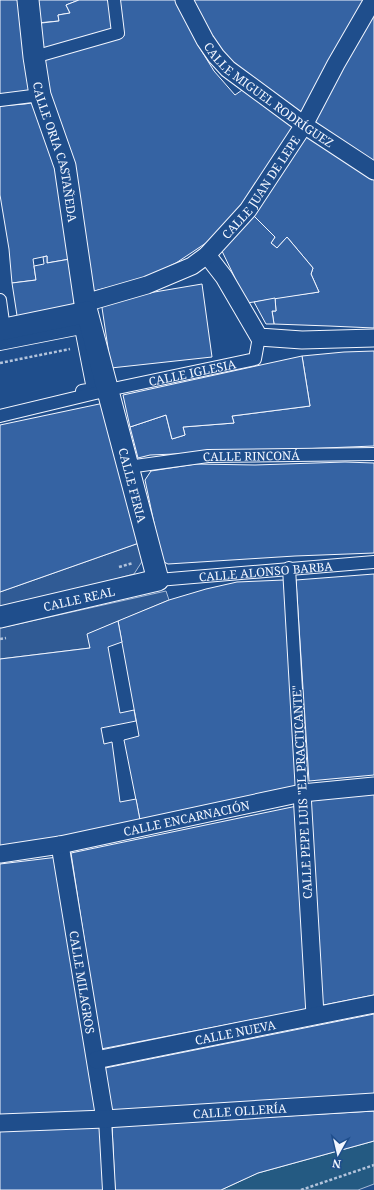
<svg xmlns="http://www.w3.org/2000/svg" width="374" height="1190" viewBox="0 0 374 1190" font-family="'Noto Serif',serif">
<rect width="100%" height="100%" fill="#1f4e8c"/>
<path fill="#245a82" stroke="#a8bbd7" d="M 374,1141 L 374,1184 L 358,1190 L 221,1190 L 258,1173 Z"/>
<g fill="#305b95" stroke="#a8bbd7">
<path d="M 139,543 L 143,560 L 134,574 L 0,610 L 0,592 Z"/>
<path d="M 166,591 L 169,600 L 88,634 L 90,648 L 0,659 L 0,628 Z"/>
</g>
<g fill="#3563a3" stroke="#f2f6ff">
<path d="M 0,0 L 20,0 L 32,93 L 0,97 Z"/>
<path d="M 34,0 L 79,0 L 66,5 L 70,13 L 58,15 L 59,21 L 37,23 Z"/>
<path d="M 79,0 L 108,0 L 113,30 L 39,51 L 33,24 L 59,21 L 58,15 L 70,13 L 66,5 Z"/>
<path d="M 120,0 L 176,0 L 198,45 L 214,71 L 235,95 L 245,88 L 297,126 L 235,214 L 206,243 L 176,263 L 143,279 L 90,292 L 38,61 L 124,36 Z"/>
<path d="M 192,0 L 365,0 L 303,116 L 237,67 L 215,43 Z"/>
<path d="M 374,12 L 374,163 L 311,124 Z"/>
<path d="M 37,102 L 61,175 L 70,259 L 47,263 L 47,256 L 33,259 L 36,280 L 12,283 L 9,249 L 0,195 L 0,106 L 25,104 Z"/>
<path d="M 308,133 L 374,177 L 374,328 L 329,326 L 274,324 L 272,311 L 276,311 L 275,298 L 319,292 L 311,274 L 313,268 L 287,237 L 277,248 L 271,243 L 275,237 L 253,215 Z"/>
<path d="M 253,215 L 275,237 L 271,243 L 277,248 L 287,237 L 313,268 L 311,274 L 319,292 L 247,303 L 221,249 Z"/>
<path d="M 47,256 L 47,263 L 70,259 L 75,312 L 18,322 L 12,283 L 36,280 L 34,266 L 44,264 L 43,257 Z"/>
<path d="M 202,284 L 212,357 L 111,368 L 101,301 Z"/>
<path d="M 275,298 L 276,311 L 272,311 L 274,324 L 266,324 L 254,302 Z"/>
<path d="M 374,351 L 374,446 L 150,455 L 138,458 L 130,427 L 166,415 L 172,439 L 185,435 L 183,427 L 234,423 L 232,416 L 310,406 L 302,356 L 344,352 Z"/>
<path d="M 302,356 L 310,406 L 232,416 L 234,423 L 183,427 L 185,435 L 172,439 L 166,415 L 130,427 L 123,395 Z"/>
<path d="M 104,403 L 139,543 L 0,592 L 0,425 Z"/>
<path d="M 345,462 L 374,463 L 374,553 L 295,556 L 168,564 L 162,561 L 145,480 L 151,471 L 196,464 L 255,465 Z"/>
<path d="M 374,574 L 374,775 L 309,781 L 296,580 Z"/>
<path d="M 284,580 L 297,786 L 140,820 L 124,740 L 139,736 L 118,621 L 169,600 L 206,589 L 237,582 Z"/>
<path d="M 118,621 L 122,642 L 108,647 L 120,713 L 134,710 L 136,721 L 101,728 L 104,744 L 112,742 L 120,802 L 136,799 L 140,820 L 41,841 L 0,847 L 0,659 L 90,648 L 87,634 Z"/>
<path d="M 374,793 L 374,995 L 319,1006 L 310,801 Z"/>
<path d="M 297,806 L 308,1009 L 101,1049 L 71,853 Z"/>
<path d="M 58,857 L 98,1113 L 0,1118 L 0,864 Z"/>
<path d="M 374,1014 L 374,1095 L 112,1113 L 105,1068 Z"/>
<path d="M 374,1111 L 374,1141 L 258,1173 L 221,1190 L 115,1190 L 112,1126 Z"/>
<path d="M 101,1127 L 104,1190 L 0,1190 L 0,1131 Z"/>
</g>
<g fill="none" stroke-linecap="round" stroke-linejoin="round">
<defs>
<g id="pedestrian">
<path d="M 34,57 L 118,33 L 114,0"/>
<path d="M 0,100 L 40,95"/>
<path d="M 0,300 L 4,329"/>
<path d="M 0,344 L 81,328 L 93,389 L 82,391"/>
<path id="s1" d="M 0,416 L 108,390 L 255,359 L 259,337"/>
<path id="s2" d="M 128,467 L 208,456 L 374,454"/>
<path d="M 289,568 L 302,793"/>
<path id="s3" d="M 158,580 L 374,562"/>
<path d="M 105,1119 L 109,1190"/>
</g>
<g id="minor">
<path id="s4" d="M 184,0 L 205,40 L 216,56 L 228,69 L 304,125 L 374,171"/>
<path d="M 207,255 L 224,277 L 259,337 L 302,340 L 374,338"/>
<path id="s5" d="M 87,312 L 85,303 L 147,285 L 192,266 L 207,255 L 248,210 L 304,125 L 336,64 L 373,0"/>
<path d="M 302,793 L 315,1015"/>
<path id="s6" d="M 60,845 L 105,1119"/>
<path id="s7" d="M 0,854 L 60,845 L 302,793 L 374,786"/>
<path id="s8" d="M 96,1060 L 374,1004"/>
<path id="s9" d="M 0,1123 L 105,1119 L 374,1102"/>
</g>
<g id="tertiary">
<path id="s10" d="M 28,0 L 34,57 L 40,95 L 65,166 L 85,303"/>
<path id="s11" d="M 0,330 L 87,312 L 158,580 L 0,617"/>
</g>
</defs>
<use href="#pedestrian" stroke="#f2f6ff" stroke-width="14"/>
<use href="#minor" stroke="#f2f6ff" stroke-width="19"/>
<use href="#tertiary" stroke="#f2f6ff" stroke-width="23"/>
<g stroke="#b3c4dc" stroke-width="2.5" stroke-dasharray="3 2" stroke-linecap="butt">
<path d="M 0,363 L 70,349"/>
<path d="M 119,567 L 133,563"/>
<path d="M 0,639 L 6,638"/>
<path d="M 301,1190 L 374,1165"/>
</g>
<use href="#pedestrian" stroke="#1f4e8c" stroke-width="12"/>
<use href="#minor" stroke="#1f4e8c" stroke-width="17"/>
<use href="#tertiary" stroke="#1f4e8c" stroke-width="21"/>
</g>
<g text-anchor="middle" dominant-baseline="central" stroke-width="3" stroke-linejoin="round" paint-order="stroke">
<g font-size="12" fill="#f2f6ff" stroke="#1f4e8c">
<text stroke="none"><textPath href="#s4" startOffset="130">CALLE MIGUEL RODRÍGUEZ</textPath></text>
<text stroke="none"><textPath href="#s10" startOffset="155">CALLE ORIA CASTAÑEDA</textPath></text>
<text stroke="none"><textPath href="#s5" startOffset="228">CALLE JUAN DE LEPE</textPath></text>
<text stroke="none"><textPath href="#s1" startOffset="197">CALLE IGLESIA</textPath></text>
<text stroke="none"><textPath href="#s2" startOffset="124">CALLE RINCONÁ</textPath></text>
<text stroke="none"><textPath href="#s11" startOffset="268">CALLE FERIA</textPath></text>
<text stroke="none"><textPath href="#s3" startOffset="108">CALLE ALONSO BARBA</textPath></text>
<text transform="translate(79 599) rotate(-13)">CALLE REAL</text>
<text transform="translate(302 792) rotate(-93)">CALLE PEPE LUIS "EL PRACTICANTE"</text>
<text stroke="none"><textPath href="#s7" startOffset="190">CALLE ENCARNACIÓN</textPath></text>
<text stroke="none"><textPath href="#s6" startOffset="139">CALLE MILAGROS</textPath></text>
<text stroke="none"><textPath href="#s8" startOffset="142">CALLE NUEVA</textPath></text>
<text stroke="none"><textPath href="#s9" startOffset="240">CALLE OLLERÍA</textPath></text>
</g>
</g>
<g transform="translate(338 1154) rotate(188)" stroke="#1f4e8c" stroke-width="3" paint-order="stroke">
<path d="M0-3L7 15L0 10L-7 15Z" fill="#f2f6ff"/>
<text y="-6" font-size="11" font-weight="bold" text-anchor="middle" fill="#f2f6ff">N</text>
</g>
</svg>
